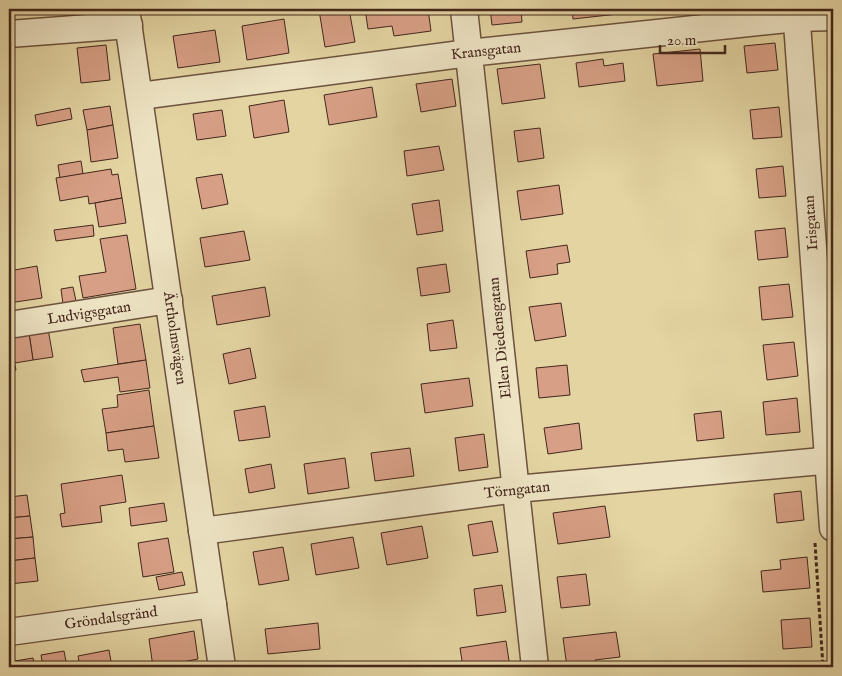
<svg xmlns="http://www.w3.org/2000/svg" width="842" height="676" viewBox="0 0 842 676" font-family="'IM FELL English',serif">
<rect width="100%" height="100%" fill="#e3d4a2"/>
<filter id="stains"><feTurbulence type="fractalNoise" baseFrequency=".004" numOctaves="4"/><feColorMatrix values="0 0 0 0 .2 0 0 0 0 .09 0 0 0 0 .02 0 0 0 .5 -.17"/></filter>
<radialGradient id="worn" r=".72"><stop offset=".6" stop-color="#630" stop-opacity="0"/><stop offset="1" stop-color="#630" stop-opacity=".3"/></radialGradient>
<g fill="#d79f85" stroke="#44271c">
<path d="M 349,9 L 355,42 L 325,47 L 319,10 Z"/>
<path d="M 365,9 L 428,9 L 431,31 L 394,36 L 392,26 L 368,29 Z"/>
<path d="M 490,9 L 521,9 L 522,22 L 492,25 Z"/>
<path d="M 572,9 L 618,9 L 618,14 L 573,19 Z"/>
<path d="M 284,19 L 289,53 L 247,60 L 242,26 Z"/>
<path d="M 215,30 L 220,62 L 178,68 L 173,36 Z"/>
<path d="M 775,43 L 778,70 L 747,73 L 744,46 Z"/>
<path d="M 106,45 L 110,80 L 81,83 L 77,48 Z"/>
<path d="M 700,49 L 703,81 L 657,86 L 653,54 Z"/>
<path d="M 603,59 L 604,66 L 623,63 L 625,81 L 579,87 L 576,63 Z"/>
<path d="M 540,64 L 545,98 L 502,104 L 497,69 Z"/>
<path d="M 452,79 L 456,106 L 421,112 L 416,84 Z"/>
<path d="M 372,87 L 377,117 L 329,125 L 324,95 Z"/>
<path d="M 284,100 L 289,132 L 254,138 L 249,106 Z"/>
<path d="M 110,106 L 113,125 L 87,130 L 83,110 Z"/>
<path d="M 779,107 L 782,137 L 753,139 L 750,110 Z"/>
<path d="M 70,108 L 72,119 L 37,126 L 35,115 Z"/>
<path d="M 222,110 L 226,136 L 197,140 L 193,114 Z"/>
<path d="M 113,125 L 118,158 L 91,162 L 87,130 Z"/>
<path d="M 540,128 L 544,158 L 518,162 L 514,131 Z"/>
<path d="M 439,146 L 444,170 L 407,176 L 404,151 Z"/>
<path d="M 81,161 L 83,174 L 60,178 L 58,165 Z"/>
<path d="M 783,166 L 786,196 L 759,198 L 756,169 Z"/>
<path d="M 111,169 L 112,175 L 118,174 L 122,198 L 89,204 L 88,196 L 60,201 L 56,178 Z"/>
<path d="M 222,174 L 228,204 L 202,209 L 196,178 Z"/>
<path d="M 559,185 L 563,214 L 521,220 L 517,191 Z"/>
<path d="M 122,198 L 126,223 L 99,227 L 95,203 Z"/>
<path d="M 439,200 L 443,231 L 417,235 L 412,204 Z"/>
<path d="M 93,225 L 94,236 L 56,241 L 54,230 Z"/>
<path d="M 785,228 L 788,257 L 758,260 L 755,231 Z"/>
<path d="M 244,231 L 250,260 L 205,267 L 200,238 Z"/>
<path d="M 127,235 L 136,289 L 83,298 L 79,276 L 106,272 L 100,239 Z"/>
<path d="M 567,245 L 570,262 L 557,264 L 558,274 L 530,278 L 526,251 Z"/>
<path d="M 446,264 L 450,292 L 421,296 L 417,268 Z"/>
<path d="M 37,266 L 42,298 L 9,303 L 9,271 Z"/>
<path d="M 789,284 L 793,317 L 762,320 L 759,287 Z"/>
<path d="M 73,287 L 76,301 L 63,304 L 61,289 Z"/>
<path d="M 265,287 L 270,316 L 217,325 L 212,296 Z"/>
<path d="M 561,303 L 566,336 L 535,341 L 529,307 Z"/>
<path d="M 453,320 L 457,348 L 430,351 L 427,324 Z"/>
<path d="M 140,324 L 146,360 L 118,364 L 113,328 Z"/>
<path d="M 48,329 L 53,357 L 33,360 L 29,333 Z"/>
<path d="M 29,333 L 33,360 L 15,363 L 10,336 Z"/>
<path d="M 794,342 L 798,376 L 767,380 L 763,345 Z"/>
<path d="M 250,348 L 256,378 L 229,384 L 223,354 Z"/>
<path d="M 12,351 L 16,370 L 9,371 L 9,352 Z"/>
<path d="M 146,360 L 150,388 L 120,392 L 118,377 L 84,382 L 81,370 Z"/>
<path d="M 567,365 L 570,395 L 539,398 L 536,368 Z"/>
<path d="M 469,378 L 473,406 L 425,413 L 421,384 Z"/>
<path d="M 149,390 L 154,426 L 106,433 L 102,409 L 118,407 L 117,395 Z"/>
<path d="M 797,398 L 800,432 L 766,435 L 763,402 Z"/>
<path d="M 265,406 L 270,437 L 239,441 L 234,411 Z"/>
<path d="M 721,411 L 724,438 L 697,441 L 694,414 Z"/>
<path d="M 579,423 L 582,449 L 548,454 L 544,428 Z"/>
<path d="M 154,426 L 159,458 L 125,462 L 123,449 L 108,451 L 106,433 Z"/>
<path d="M 484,434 L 488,467 L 459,471 L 455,438 Z"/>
<path d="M 410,448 L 414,476 L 375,481 L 371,453 Z"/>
<path d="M 345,458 L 349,488 L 308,494 L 304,464 Z"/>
<path d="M 271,464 L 275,488 L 249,493 L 245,469 Z"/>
<path d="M 122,475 L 126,502 L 100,506 L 102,522 L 62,527 L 60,514 L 65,513 L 61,484 Z"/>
<path d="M 801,491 L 804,520 L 777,523 L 774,494 Z"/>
<path d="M 27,495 L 30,516 L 9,518 L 9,497 Z"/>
<path d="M 164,503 L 167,521 L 131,526 L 129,508 Z"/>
<path d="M 605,506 L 610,537 L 558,544 L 553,513 Z"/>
<path d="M 30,516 L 33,537 L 9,539 L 9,518 Z"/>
<path d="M 492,521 L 498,552 L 473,556 L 468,525 Z"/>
<path d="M 422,526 L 428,558 L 387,565 L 381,533 Z"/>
<path d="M 33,537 L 35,558 L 9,561 L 9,539 Z"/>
<path d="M 353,537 L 359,568 L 316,575 L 311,544 Z"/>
<path d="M 168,538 L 174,572 L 143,577 L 138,543 Z"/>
<path d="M 283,547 L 289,580 L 259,585 L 253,552 Z"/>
<path d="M 807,557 L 810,588 L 763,592 L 761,571 L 781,569 L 780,560 Z"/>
<path d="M 35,558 L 38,581 L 9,584 L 9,561 Z"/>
<path d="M 182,572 L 185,585 L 159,590 L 156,577 Z"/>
<path d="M 586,574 L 590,605 L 561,608 L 557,577 Z"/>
<path d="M 502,585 L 506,612 L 477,616 L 474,589 Z"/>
<path d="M 810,618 L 812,647 L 783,649 L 781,620 Z"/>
<path d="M 318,623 L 320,649 L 268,654 L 265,629 Z"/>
<path d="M 194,631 L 198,659 L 182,662 L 182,667 L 153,667 L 149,639 Z"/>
<path d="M 616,632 L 620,657 L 595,660 L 596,667 L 567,667 L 563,638 Z"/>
<path d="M 506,641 L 510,667 L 463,667 L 460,648 Z"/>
<path d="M 109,650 L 112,667 L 80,667 L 78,656 Z"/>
<path d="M 64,651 L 67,667 L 43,667 L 41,655 Z"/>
<path d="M 33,658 L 35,667 L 9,667 L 9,662 Z"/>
</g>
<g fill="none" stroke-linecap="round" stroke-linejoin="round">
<defs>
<g id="street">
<path d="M 126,9 L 222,667"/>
<path d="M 464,9 L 535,667"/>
<path d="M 796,9 L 833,528"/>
<path d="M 9,34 L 129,25"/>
<path d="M 140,96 L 469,53 L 797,18 L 833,17"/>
<path d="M 9,325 L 169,300"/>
<path d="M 202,531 L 516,489 L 833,460"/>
<path d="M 9,632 L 213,604"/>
</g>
</defs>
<use href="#street" stroke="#6c523e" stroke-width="29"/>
<path stroke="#44271c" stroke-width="3" stroke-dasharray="4 2.5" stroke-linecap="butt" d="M 815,543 L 823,667"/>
<use href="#street" stroke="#ede3c3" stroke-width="26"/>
</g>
<g text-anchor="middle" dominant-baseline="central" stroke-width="4" stroke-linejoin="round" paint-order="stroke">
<g font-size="15" fill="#44271c" stroke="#ede3c3">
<text transform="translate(486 51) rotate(-6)">Kransgatan</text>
<text transform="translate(811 223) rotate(-94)">Irisgatan</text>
<text transform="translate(89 313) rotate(-9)">Ludvigsgatan</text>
<text transform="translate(175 338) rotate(82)">Ärtholmsvägen</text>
<text transform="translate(500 338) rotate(-96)">Ellen Diedensgatan</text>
<text transform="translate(517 490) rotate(-6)">Törngatan</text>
<text transform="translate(111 618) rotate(-8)">Gröndalsgränd</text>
</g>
</g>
<rect width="842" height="676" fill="none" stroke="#e3d4a2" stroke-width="30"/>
<rect x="10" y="10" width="822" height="656" fill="none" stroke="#44271c" stroke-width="2.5"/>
<rect x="15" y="15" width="812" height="646" fill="none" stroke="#44271c"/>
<path d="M660 45v8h65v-8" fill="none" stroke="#44271c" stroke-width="2.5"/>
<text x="667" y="45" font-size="15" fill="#44271c" stroke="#ede3c3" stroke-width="4" paint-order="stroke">20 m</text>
<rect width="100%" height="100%" filter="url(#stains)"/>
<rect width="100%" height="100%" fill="url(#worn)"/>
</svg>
